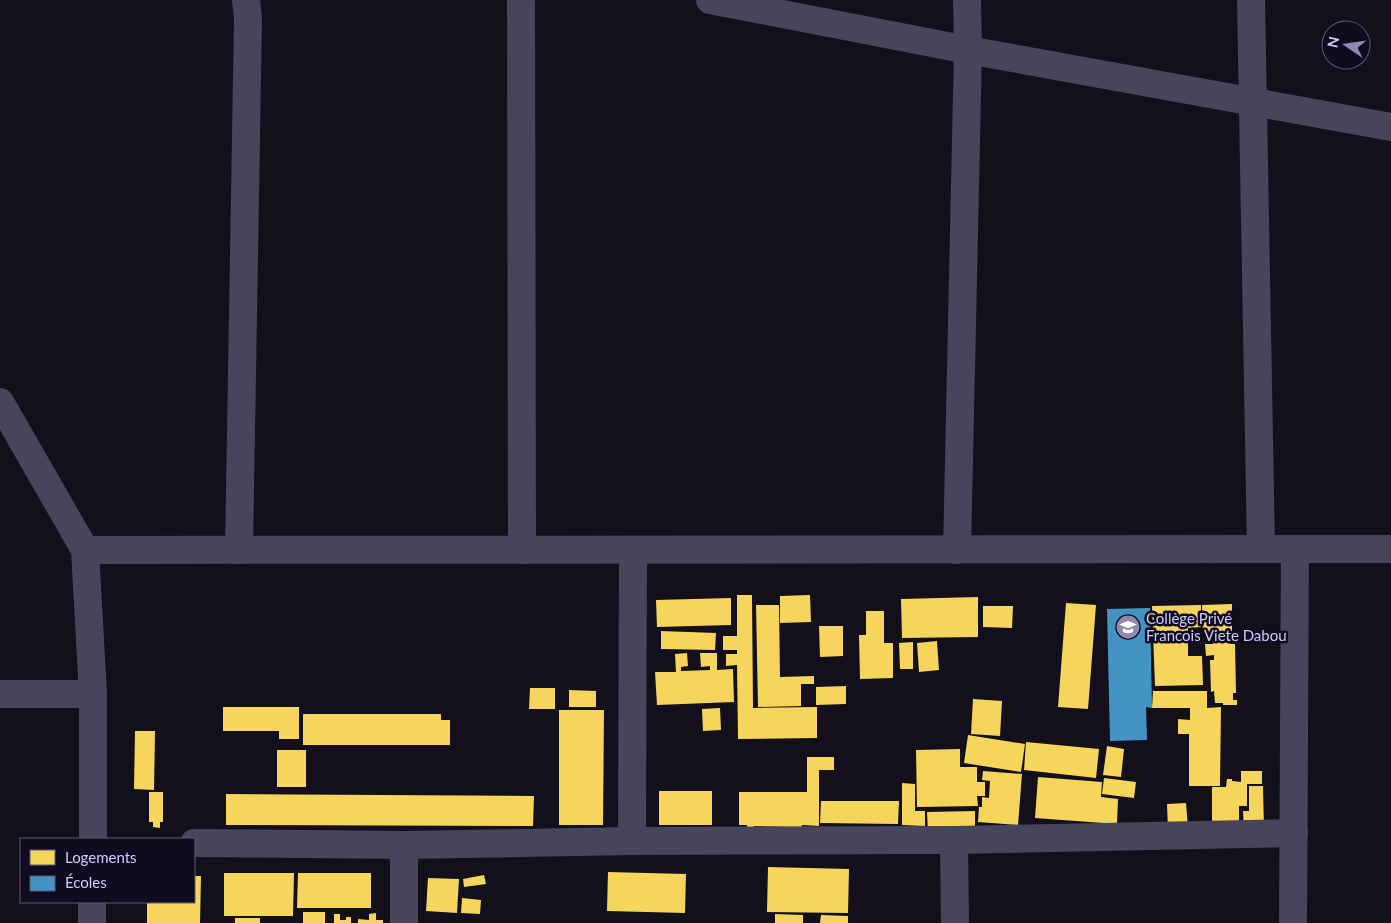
<svg xmlns="http://www.w3.org/2000/svg" width="1391" height="923" viewBox="0 0 1391 923" font-family="Lato,sans-serif">
<rect width="100%" height="100%" fill="#13101b"/>
<g fill="#f6d55c">
<path d="M 737,595 L 752,595 L 753,708 L 817,707 L 817,738 L 738,739 L 737,665 L 726,666 L 726,654 L 737,654 L 737,650 L 723,650 L 723,636 L 737,636 Z"/>
<path d="M 810,595 L 811,622 L 780,623 L 780,596 Z"/>
<path d="M 978,597 L 978,637 L 902,638 L 901,599 Z"/>
<path d="M 731,598 L 731,625 L 657,627 L 656,600 Z"/>
<path d="M 1066,603 L 1096,605 L 1088,709 L 1058,707 Z"/>
<path d="M 1232,604 L 1232,632 L 1203,633 L 1202,605 Z"/>
<path d="M 756,605 L 779,605 L 780,677 L 814,676 L 814,684 L 801,684 L 801,706 L 758,707 Z"/>
<path d="M 1201,605 L 1201,627 L 1188,628 L 1188,656 L 1202,656 L 1203,685 L 1155,686 L 1152,606 Z"/>
<path d="M 983,606 L 1013,606 L 1012,628 L 983,627 Z"/>
<path d="M 866,611 L 884,611 L 884,643 L 893,643 L 893,678 L 860,679 L 859,635 L 866,635 Z"/>
<path d="M 819,626 L 843,626 L 843,656 L 820,657 Z"/>
<path d="M 661,631 L 716,633 L 715,650 L 661,649 Z"/>
<path d="M 1213,635 L 1230,635 L 1230,644 L 1235,644 L 1236,693 L 1233,693 L 1233,700 L 1237,700 L 1237,705 L 1223,705 L 1223,703 L 1215,703 L 1214,691 L 1211,692 L 1210,660 L 1214,660 L 1214,655 L 1206,656 L 1205,644 L 1213,644 Z"/>
<path d="M 937,641 L 939,670 L 919,672 L 917,643 Z"/>
<path d="M 913,642 L 913,669 L 900,669 L 899,643 Z"/>
<path d="M 687,653 L 688,666 L 681,667 L 681,671 L 710,670 L 710,666 L 701,667 L 700,653 L 717,653 L 717,670 L 733,669 L 734,702 L 657,705 L 655,672 L 676,672 L 675,654 Z"/>
<path d="M 846,686 L 846,704 L 816,705 L 816,687 Z"/>
<path d="M 530,688 L 555,688 L 555,709 L 529,709 Z"/>
<path d="M 569,690 L 596,691 L 596,707 L 569,707 Z"/>
<path d="M 1153,691 L 1207,691 L 1207,708 L 1221,707 L 1220,786 L 1189,786 L 1189,734 L 1178,734 L 1178,719 L 1190,720 L 1190,708 L 1152,708 Z"/>
<path d="M 973,699 L 1002,701 L 1000,736 L 971,734 Z"/>
<path d="M 223,707 L 299,707 L 299,739 L 279,739 L 279,731 L 223,731 Z"/>
<path d="M 720,708 L 721,730 L 703,731 L 702,709 Z"/>
<path d="M 559,710 L 604,710 L 603,825 L 559,825 Z"/>
<path d="M 303,714 L 441,714 L 441,720 L 450,720 L 450,745 L 303,745 Z"/>
<path d="M 135,731 L 155,731 L 154,790 L 134,789 Z"/>
<path d="M 968,735 L 1025,744 L 1021,772 L 964,763 Z"/>
<path d="M 1026,742 L 1099,749 L 1096,778 L 1024,770 Z"/>
<path d="M 1107,746 L 1124,749 L 1121,777 L 1103,775 Z"/>
<path d="M 960,749 L 960,767 L 977,767 L 977,782 L 985,782 L 985,796 L 977,796 L 978,806 L 917,807 L 916,750 Z"/>
<rect x="277" y="750" width="29" height="37"/>
<path d="M 807,757 L 834,757 L 834,770 L 819,770 L 819,826 L 802,825 L 802,834 L 791,834 L 791,827 L 754,826 L 754,834 L 746,833 L 747,825 L 739,825 L 739,792 L 807,792 Z"/>
<path d="M 983,771 L 1022,774 L 1018,825 L 978,822 L 979,807 L 982,807 L 982,797 L 989,798 L 990,781 L 982,780 Z"/>
<path d="M 1241,771 L 1262,771 L 1262,784 L 1247,784 L 1247,806 L 1239,806 L 1239,826 L 1212,826 L 1212,787 L 1226,787 L 1227,779 L 1232,779 L 1232,781 L 1241,782 Z"/>
<path d="M 1038,777 L 1102,782 L 1101,797 L 1118,799 L 1117,824 L 1035,818 Z"/>
<path d="M 1104,778 L 1136,782 L 1134,798 L 1102,794 Z"/>
<path d="M 902,783 L 915,784 L 915,811 L 925,811 L 925,826 L 902,825 Z"/>
<path d="M 1249,786 L 1263,786 L 1264,829 L 1244,829 L 1243,811 L 1249,811 Z"/>
<rect x="659" y="791" width="53" height="34"/>
<path d="M 149,792 L 163,792 L 163,822 L 160,822 L 160,828 L 153,827 L 153,822 L 149,822 Z"/>
<path d="M 226,794 L 534,796 L 533,826 L 226,825 Z"/>
<path d="M 821,801 L 899,801 L 898,824 L 820,823 Z"/>
<path d="M 1186,803 L 1188,828 L 1168,830 L 1167,804 Z"/>
<path d="M 975,811 L 975,826 L 928,833 L 927,812 Z"/>
<path d="M 768,867 L 849,869 L 848,913 L 767,912 Z"/>
<path d="M 608,872 L 686,874 L 685,913 L 607,911 Z"/>
<path d="M 224,873 L 294,873 L 293,916 L 224,916 Z"/>
<path d="M 298,873 L 371,873 L 371,908 L 297,908 Z"/>
<path d="M 484,875 L 486,884 L 464,887 L 463,879 Z"/>
<path d="M 194,876 L 201,876 L 200,923 L 147,923 L 147,902 L 194,902 Z"/>
<path d="M 428,878 L 459,879 L 457,913 L 426,911 Z"/>
<path d="M 462,898 L 481,900 L 480,914 L 461,913 Z"/>
<rect x="303" y="912" width="22" height="11"/>
<path d="M 376,913 L 376,920 L 383,920 L 383,923 L 358,923 L 358,919 L 369,920 L 369,914 Z"/>
<path d="M 334,914 L 340,914 L 340,920 L 346,920 L 346,917 L 351,917 L 351,923 L 334,923 Z"/>
<path d="M 775,914 L 803,915 L 803,923 L 775,923 Z"/>
<path d="M 821,915 L 848,916 L 848,923 L 820,923 Z"/>
<rect x="235" y="918" width="25" height="5"/>
</g>
<path fill="#4393c3" d="M 1150,608 L 1152,708 L 1146,707 L 1147,740 L 1110,741 L 1107,609 Z"/>
<g fill="none" stroke-linecap="round" stroke-linejoin="round">
<g stroke="#47445c" stroke-width="28">
<path d="M 521,0 L 522,550"/>
<path d="M 710,0 L 968,50 L 1391,127"/>
<path d="M 1251,0 L 1261,549"/>
<path d="M 0,402 L 85,550 L 93,694 L 93,839"/>
<path d="M 85,550 L 1391,549"/>
<path d="M 239,550 L 248,18 L 246,0"/>
<path d="M 957,550 L 968,50 L 967,0"/>
<path d="M 0,694 L 93,694"/>
<path d="M 954,840 L 955,923"/>
<path d="M 632,841 L 633,550"/>
<path d="M 194,843 L 404,845 L 632,841 L 954,840 L 1294,833"/>
<path d="M 92,923 L 92,902"/>
<path d="M 404,923 L 404,845"/>
<path d="M 1293,923 L 1295,549"/>
</g>
</g>
<defs>
<symbol id="school-disc" viewBox="-11 -11 22 22"><circle r="9.5" fill="#8f88af" stroke="#100c1f"/><path d="M0-5L7-2L0 1L-7-2ZM-4 1L0 2.5L4 1V4Q0 6-4 4Z" fill="#fff"/></symbol>
</defs>
<g fill-rule="evenodd">
<use href="#school-disc" x="1114" y="613" width="28" height="28"/>
</g>
<g text-anchor="middle" dominant-baseline="central" stroke-width="5" stroke-linejoin="round" paint-order="stroke">
<g font-size="15" fill="#d2c9ff" stroke="#100c1f" text-anchor="start">
<text x="1146" y="618">Collège Privé<tspan x="1146" dy="17">Francois Viete Dabou</tspan></text>
</g>
</g>
<rect x="20" y="838" width="175" height="65" fill="#100c1f" stroke="#5e5879"/>
<rect x="30" y="850" width="25" height="15" fill="#f6d55c" stroke="#5e5879"/>
<text x="65" y="863" font-size="15" fill="#d2c9ff">Logements</text>
<rect x="30" y="876" width="25" height="15" fill="#4393c3" stroke="#5e5879"/>
<text x="65" y="888" font-size="15" fill="#d2c9ff">Écoles</text>
<g transform="translate(1346 45) rotate(283)"><circle r="24" fill="#100c1f" stroke="#5e5879"/>
<path d="M0-4L9 19L0 12L-9 19Z" fill="#8f88af"/>
<text y="-8" font-size="14" font-weight="bold" text-anchor="middle" fill="#d2c9ff">N</text>
</g>
</svg>
